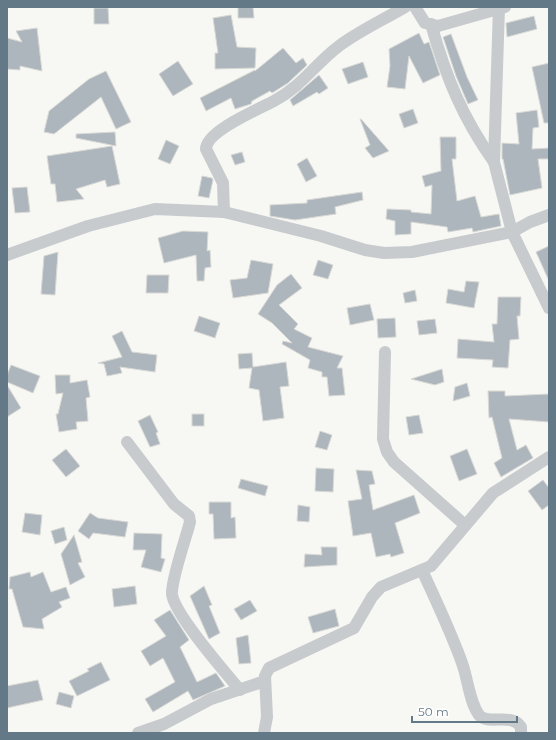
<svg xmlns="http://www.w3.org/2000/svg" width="556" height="740" viewBox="0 0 556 740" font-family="Montserrat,sans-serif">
<rect width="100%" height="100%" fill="#f7f7f4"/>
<g fill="#adb6bc" stroke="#d9d9d6">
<path d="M 238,7 L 253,7 L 254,18 L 238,18 Z"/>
<path d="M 94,8 L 108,8 L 109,24 L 94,24 Z"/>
<path d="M 231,15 L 237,47 L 256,48 L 255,68 L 215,69 L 215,53 L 218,53 L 213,18 Z"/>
<path d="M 534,16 L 537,29 L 507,37 L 506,23 Z"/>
<path d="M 37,28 L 42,71 L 20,66 L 20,70 L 7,69 L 7,38 L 22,42 L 16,31 Z"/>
<path d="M 419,33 L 424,44 L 429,42 L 440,75 L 423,83 L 409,56 L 405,89 L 387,87 L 390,66 L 389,49 Z"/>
<path d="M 451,34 L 467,77 L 478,100 L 468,104 L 456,76 L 443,37 Z"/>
<path d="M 283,48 L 296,63 L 303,58 L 307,65 L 288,83 L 272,93 L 270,91 L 252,101 L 251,104 L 235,109 L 231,98 L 206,111 L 200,98 L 255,70 L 255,71 Z"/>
<path d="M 178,61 L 193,84 L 173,96 L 159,74 Z"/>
<path d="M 363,62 L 368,77 L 348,84 L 342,69 Z"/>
<path d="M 549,63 L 549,123 L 544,123 L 532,67 Z"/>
<path d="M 106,71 L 131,122 L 116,129 L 101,97 L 54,134 L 44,132 L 49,111 L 89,79 Z"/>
<path d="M 319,75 L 328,88 L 319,94 L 317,92 L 293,106 L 290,100 Z"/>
<path d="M 413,109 L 418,123 L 404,128 L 399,114 Z"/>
<path d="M 537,110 L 539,127 L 533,128 L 532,149 L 549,148 L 549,159 L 538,159 L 542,188 L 510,195 L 503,159 L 502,159 L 502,143 L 519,144 L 516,113 Z"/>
<path d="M 360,119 L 361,119 L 389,151 L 373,158 L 365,148 L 370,145 Z"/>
<path d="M 115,132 L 116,146 L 76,138 L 76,134 Z"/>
<path d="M 440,137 L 456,137 L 456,159 L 452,159 L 457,201 L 475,196 L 481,217 L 499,214 L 501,226 L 473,232 L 472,228 L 448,232 L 447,227 L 411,222 L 411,234 L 395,235 L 395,221 L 386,219 L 387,209 L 411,210 L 411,212 L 431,214 L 432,185 L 425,187 L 422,176 L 441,171 Z"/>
<path d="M 166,140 L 179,146 L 170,164 L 158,159 Z"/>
<path d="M 112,146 L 120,184 L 107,187 L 105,180 L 76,189 L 84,199 L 57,202 L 55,184 L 51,184 L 47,156 Z"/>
<path d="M 242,152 L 245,162 L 235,165 L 231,155 Z"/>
<path d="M 307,158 L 317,176 L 306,182 L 297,164 Z"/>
<path d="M 202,176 L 212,178 L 213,180 L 209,198 L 198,196 Z"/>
<path d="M 27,187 L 30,212 L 15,213 L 12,188 Z"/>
<path d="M 362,192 L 363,200 L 335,207 L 336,214 L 295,220 L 270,216 L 270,205 L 307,203 L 307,200 Z"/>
<path d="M 183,231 L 208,232 L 207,251 L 210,250 L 211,267 L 205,268 L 204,281 L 197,281 L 196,255 L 164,263 L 158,238 Z"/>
<path d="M 549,246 L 549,281 L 536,252 Z"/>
<path d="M 58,252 L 55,295 L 41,294 L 44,256 Z"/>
<path d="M 251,260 L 273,264 L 268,293 L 233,298 L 230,280 L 247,278 Z"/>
<path d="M 318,260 L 333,265 L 328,279 L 313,275 Z"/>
<path d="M 291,274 L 302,288 L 279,305 L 298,324 L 294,329 L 312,338 L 308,347 L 343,356 L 337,368 L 342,368 L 345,395 L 329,396 L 327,377 L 322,377 L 322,372 L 308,368 L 310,360 L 282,344 L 283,341 L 292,343 L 272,323 L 258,314 L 277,285 Z"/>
<path d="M 147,275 L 169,275 L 168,293 L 146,293 Z"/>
<path d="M 466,281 L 479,282 L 474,308 L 446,303 L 448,289 L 464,292 Z"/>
<path d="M 415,290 L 417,301 L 405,303 L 403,293 Z"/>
<path d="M 498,297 L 521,297 L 520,316 L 517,316 L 519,339 L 510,340 L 508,368 L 492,367 L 493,360 L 457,358 L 458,339 L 494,342 L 492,324 L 497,324 Z"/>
<path d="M 370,304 L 374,320 L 350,325 L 347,308 Z"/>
<path d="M 199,316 L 220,323 L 215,338 L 194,331 Z"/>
<path d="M 395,318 L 396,337 L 378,338 L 377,319 Z"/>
<path d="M 435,319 L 437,333 L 419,335 L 417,321 Z"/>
<path d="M 122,331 L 132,352 L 157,355 L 155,372 L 120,367 L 122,373 L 107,376 L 104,364 L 98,363 L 122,357 L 112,336 Z"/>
<path d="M 252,353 L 253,367 L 286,362 L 289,386 L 280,387 L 284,418 L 263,421 L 259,390 L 249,388 L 252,368 L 239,369 L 238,354 Z"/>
<path d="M 11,365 L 40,376 L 33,393 L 7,382 L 7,375 Z"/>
<path d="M 442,369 L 444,382 L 435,385 L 411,379 Z"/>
<path d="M 55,375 L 70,375 L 70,383 L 87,380 L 90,397 L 86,398 L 88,421 L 76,422 L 77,429 L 59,432 L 56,414 L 58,414 L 63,393 L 56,394 Z"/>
<path d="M 467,383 L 470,396 L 453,401 L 455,387 Z"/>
<path d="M 7,385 L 21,408 L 7,417 Z"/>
<path d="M 488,391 L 505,391 L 505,396 L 549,394 L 549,422 L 509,419 L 517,450 L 526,445 L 533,458 L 501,477 L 494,463 L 502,458 L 492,417 L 489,418 Z"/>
<rect x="192" y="414" width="12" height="12"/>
<path d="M 150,415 L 158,432 L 156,433 L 160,444 L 150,447 L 138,421 Z"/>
<path d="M 419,415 L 423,433 L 409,435 L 406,417 Z"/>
<path d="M 320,431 L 332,435 L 327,450 L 315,447 Z"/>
<path d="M 66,449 L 80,466 L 66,477 L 52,460 Z"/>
<path d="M 467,449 L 477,474 L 459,481 L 450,456 Z"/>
<path d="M 316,468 L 334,469 L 333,492 L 315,491 Z"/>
<path d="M 356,470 L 372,471 L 375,484 L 369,485 L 373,510 L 414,495 L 420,513 L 395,523 L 404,553 L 391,557 L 390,554 L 376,557 L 371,533 L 353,536 L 348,501 L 362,499 Z"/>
<path d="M 241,479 L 268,486 L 265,496 L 238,488 Z"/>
<path d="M 543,480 L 549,488 L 549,505 L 542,510 L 528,491 Z"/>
<path d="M 209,502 L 231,502 L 231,518 L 235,517 L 236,538 L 214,539 L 213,514 L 209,514 Z"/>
<path d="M 298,505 L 310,507 L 309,522 L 297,521 Z"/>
<path d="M 25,513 L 42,515 L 40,535 L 22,532 Z"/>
<path d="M 90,513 L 98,518 L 128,522 L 125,537 L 93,533 L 89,539 L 78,531 Z"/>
<path d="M 64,527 L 67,540 L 55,544 L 51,531 Z"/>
<path d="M 134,533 L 162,534 L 161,558 L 165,559 L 161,572 L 141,567 L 146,550 L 133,550 Z"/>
<path d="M 74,535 L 82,562 L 78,563 L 85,577 L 70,585 L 61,554 Z"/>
<path d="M 321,547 L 337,547 L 337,565 L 304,567 L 305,554 L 322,555 Z"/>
<path d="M 30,572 L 31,577 L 43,572 L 51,592 L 66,587 L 70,598 L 59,602 L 62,607 L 42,619 L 44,629 L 23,627 L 12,589 L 9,589 L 10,577 Z"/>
<path d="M 135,586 L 137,604 L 114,607 L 112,589 Z"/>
<path d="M 204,586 L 212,605 L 209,606 L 220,633 L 209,639 L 190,596 Z"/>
<path d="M 250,600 L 257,611 L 241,620 L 234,609 Z"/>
<path d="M 335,609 L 339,626 L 313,633 L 308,617 Z"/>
<path d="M 170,610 L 189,640 L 180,647 L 197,682 L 216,673 L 225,686 L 193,700 L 188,691 L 153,712 L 145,699 L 175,682 L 163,658 L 150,666 L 141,651 L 166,636 L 154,620 Z"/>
<path d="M 248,635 L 251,663 L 239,664 L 236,638 Z"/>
<path d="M 101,662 L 110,680 L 77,696 L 69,681 L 89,671 L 87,669 Z"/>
<path d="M 38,680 L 43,700 L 7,708 L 7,686 Z"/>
<path d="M 59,692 L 74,696 L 71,708 L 56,704 Z"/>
</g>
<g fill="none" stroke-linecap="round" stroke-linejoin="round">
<g stroke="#c7cbce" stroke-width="12">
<path d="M 415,7 L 425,23 L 438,26 L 505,7"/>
<path d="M 499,7 L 494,162 L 512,232 L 549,308"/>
<path d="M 431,24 C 446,77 462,117 494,162"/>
<path d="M 224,212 L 223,183 L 206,149 C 206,131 259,109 274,101 C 302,86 315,64 339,46 C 359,31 383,20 405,7"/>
<path d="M 7,255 L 88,226 L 155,209 L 224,212 L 321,236 L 365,250 L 384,253 L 412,252 L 512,232 L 530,222 L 549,215"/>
<path d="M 385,352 L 383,439 L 387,452 L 394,462 L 465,525"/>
<path d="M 127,442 L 174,504 L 189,516 L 190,522 C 186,538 171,580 172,594 C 174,614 225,672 240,690"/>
<path d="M 422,570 C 436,601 451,632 462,663 C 468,679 469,701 479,715 C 488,726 511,712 521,727 L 521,733"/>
<path d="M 138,733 L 164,724 L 211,699 L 265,681"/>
<path d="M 264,733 L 267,717 L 265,676 L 269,668 L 354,628 L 372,597 L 381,587 L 431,566 L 493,493 L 549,457"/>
</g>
</g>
<rect width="556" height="740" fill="none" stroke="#637988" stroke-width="16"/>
<path d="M412 716v6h105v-6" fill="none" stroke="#637988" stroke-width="2"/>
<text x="418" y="716" font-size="12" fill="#637988" stroke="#ffffff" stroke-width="3" paint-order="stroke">50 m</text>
</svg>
